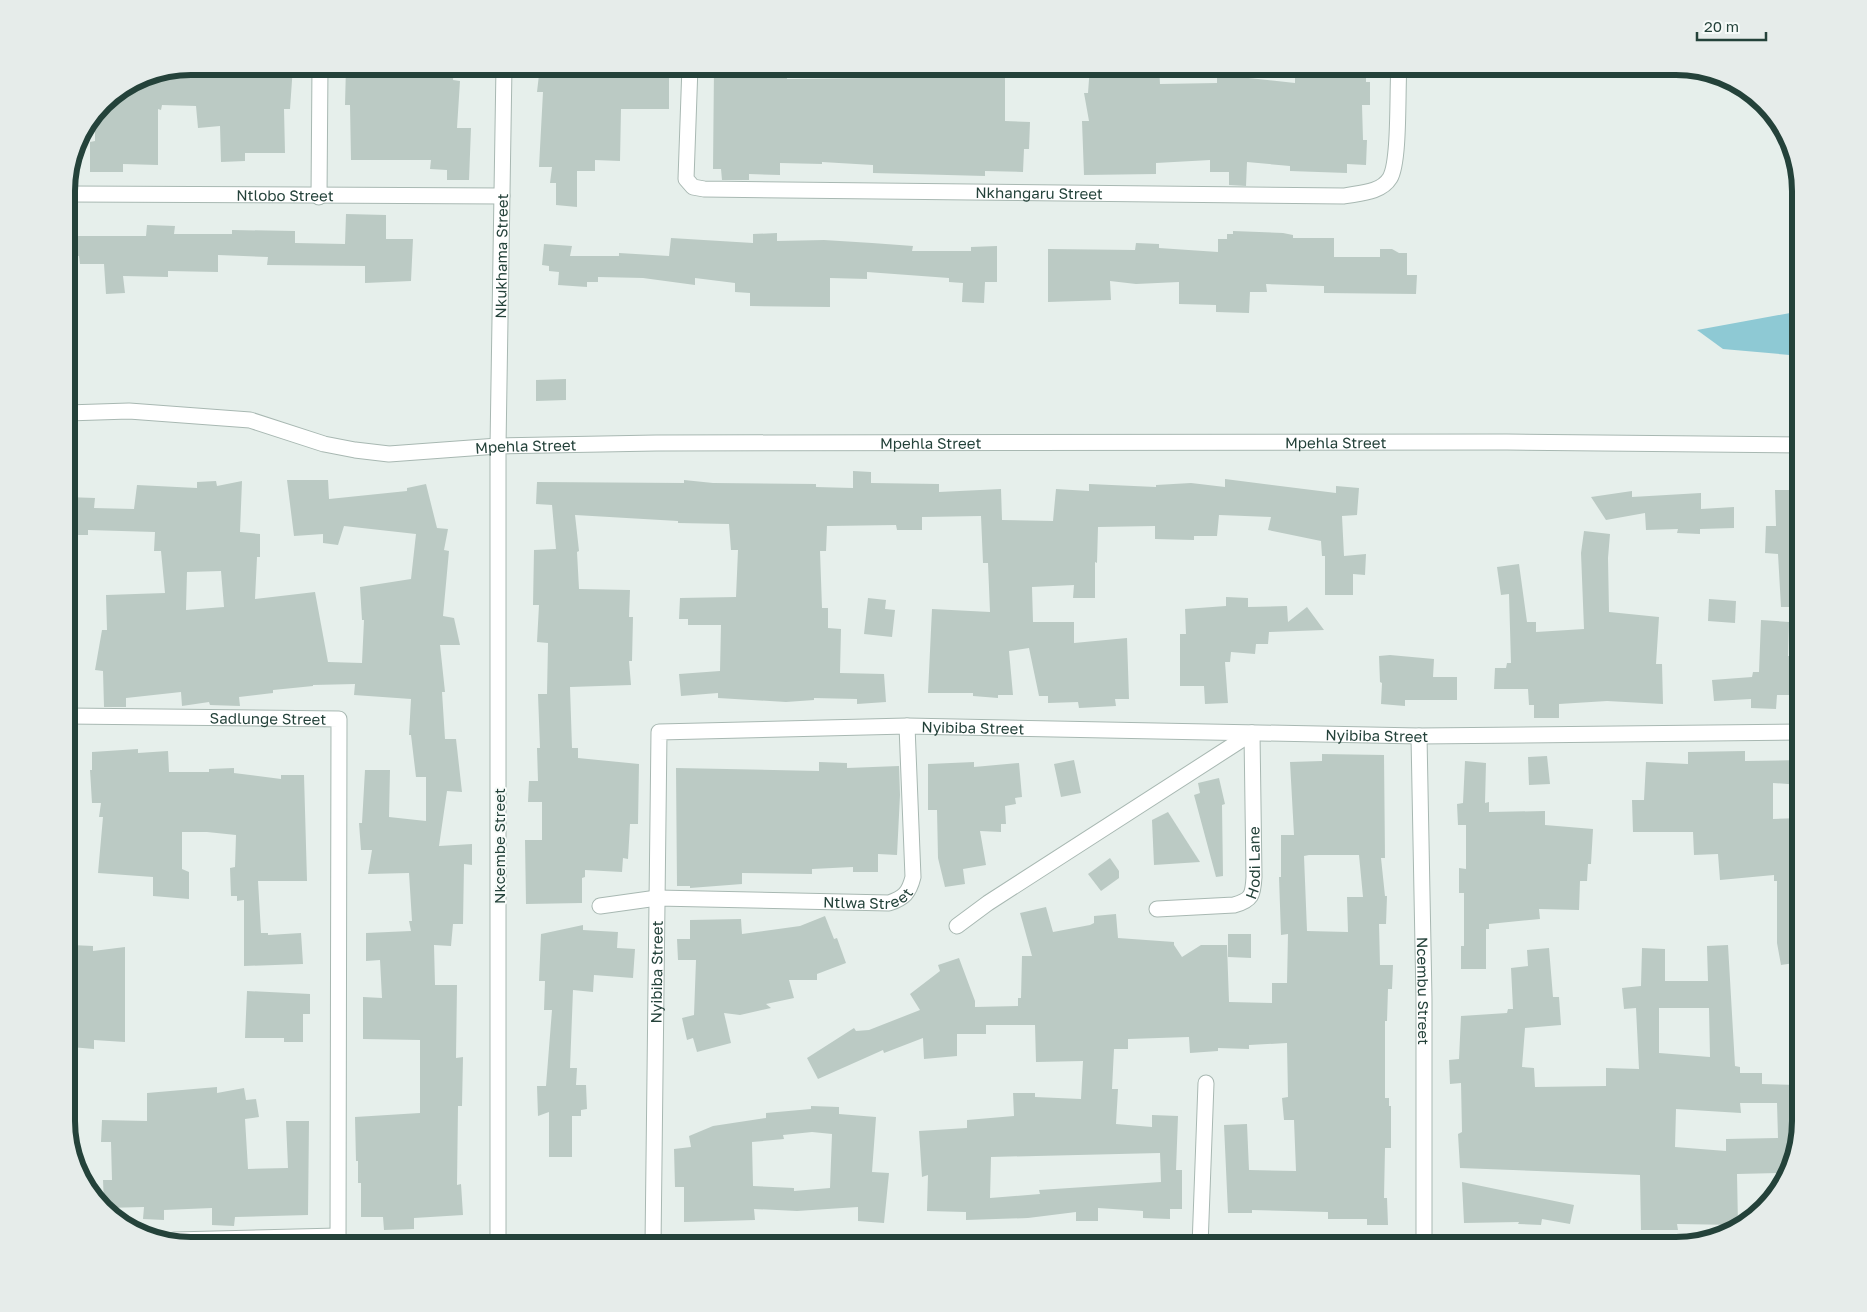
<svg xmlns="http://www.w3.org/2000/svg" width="1867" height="1312" viewBox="0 0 1867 1312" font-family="'Golos Text',sans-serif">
<rect width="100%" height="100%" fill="#e6efeb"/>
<path fill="#8ec9d4" d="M 1801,311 L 1801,356 L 1723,349 L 1697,330 Z"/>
<g fill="#bbcac4" fill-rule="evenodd">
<path d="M 191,66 L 260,69 L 260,66 L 293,66 L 290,109 L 284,109 L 285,153 L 245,153 L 245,161 L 221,162 L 220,126 L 198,128 L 196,106 L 162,105 L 161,110 L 158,109 L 158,165 L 123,164 L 123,172 L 90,172 L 90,142 L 95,141 L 95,114 L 103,103 L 144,76 Z"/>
<path d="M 346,66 L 454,66 L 453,80 L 460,81 L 457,128 L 471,128 L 469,180 L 447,180 L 447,170 L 430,169 L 431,160 L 351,160 L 350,105 L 345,105 Z"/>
<path d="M 540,66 L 655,66 L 660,67 L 660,74 L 669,74 L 669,109 L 621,109 L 620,161 L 595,160 L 595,171 L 577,171 L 577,207 L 556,205 L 556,183 L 550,183 L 552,167 L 539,167 L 543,92 L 537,92 Z"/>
<path d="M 763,66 L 787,66 L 787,79 L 957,77 L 957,66 L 999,66 L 999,69 L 1005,69 L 1005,121 L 1030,122 L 1029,149 L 1024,149 L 1023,172 L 985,171 L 985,176 L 873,173 L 873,165 L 822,162 L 822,164 L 780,163 L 780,175 L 749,174 L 749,180 L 722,180 L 721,169 L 713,169 L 714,68 L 763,68 Z"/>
<path d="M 1090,66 L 1132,70 L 1132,66 L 1159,66 L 1160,84 L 1217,83 L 1217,69 L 1238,68 L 1239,77 L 1295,83 L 1295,68 L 1361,68 L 1360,78 L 1366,78 L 1366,82 L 1370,82 L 1370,105 L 1362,105 L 1363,140 L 1367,140 L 1366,165 L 1347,164 L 1347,173 L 1290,171 L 1290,166 L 1247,162 L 1246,186 L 1229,185 L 1229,172 L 1210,172 L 1210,160 L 1156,163 L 1156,174 L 1084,175 L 1082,121 L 1089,121 L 1084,93 L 1088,93 Z"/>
<path d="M 346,214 L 386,215 L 386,239 L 413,239 L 411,281 L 365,283 L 365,266 L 267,265 L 268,257 L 218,255 L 218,272 L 168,271 L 168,277 L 123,276 L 125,293 L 106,294 L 104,264 L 80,264 L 79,256 L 70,255 L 71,236 L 146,236 L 147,225 L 175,226 L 174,234 L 232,234 L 232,230 L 295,231 L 295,243 L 345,244 Z"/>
<path d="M 1233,231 L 1283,233 L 1293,235 L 1293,238 L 1334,238 L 1334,257 L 1380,257 L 1380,249 L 1392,249 L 1399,253 L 1407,253 L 1407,275 L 1417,275 L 1416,294 L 1324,293 L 1324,286 L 1266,284 L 1267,292 L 1250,292 L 1249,313 L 1216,312 L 1216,305 L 1179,304 L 1179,282 L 1136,284 L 1110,281 L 1111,300 L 1048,302 L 1048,249 L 1135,250 L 1136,243 L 1159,244 L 1159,248 L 1218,252 L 1218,239 L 1227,239 L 1227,234 L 1233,234 Z"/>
<path d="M 777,233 L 777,241 L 824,240 L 872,243 L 913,246 L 912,251 L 971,251 L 971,247 L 997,246 L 997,282 L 985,282 L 984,303 L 962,302 L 963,283 L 949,282 L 949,278 L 867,272 L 867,279 L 830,278 L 830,307 L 750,306 L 750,293 L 735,292 L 735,283 L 695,278 L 695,285 L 643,278 L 598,277 L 598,282 L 587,282 L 587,287 L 558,285 L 559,272 L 549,271 L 549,266 L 542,265 L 544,244 L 572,246 L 570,256 L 619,256 L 619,253 L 669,256 L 671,238 L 753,243 L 753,234 Z"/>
<path d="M 566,379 L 566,400 L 536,401 L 536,380 Z"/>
<path d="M 853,471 L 871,472 L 871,483 L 939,484 L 939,492 L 1001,489 L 1002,520 L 1053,521 L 1056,489 L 1089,491 L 1089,484 L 1156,487 L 1156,485 L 1191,483 L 1225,487 L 1225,479 L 1336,493 L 1336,486 L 1359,488 L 1357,515 L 1342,516 L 1344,556 L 1366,554 L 1365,575 L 1353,574 L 1353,595 L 1325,595 L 1325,556 L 1322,556 L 1321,541 L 1268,530 L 1271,517 L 1219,515 L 1217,536 L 1194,536 L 1194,540 L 1155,539 L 1155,526 L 1098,527 L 1097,563 L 1095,562 L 1095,598 L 1073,598 L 1074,585 L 1032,587 L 1033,622 L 1074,622 L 1074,643 L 1127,638 L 1129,699 L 1115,699 L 1116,706 L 1079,708 L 1078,702 L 1048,703 L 1048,696 L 1039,696 L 1029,648 L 1009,651 L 1013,695 L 998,695 L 998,698 L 973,696 L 973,693 L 928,693 L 932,609 L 990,612 L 988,563 L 983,563 L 981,516 L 922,517 L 922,530 L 897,530 L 896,525 L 827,526 L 826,551 L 820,551 L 822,608 L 828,608 L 828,628 L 841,629 L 840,673 L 884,674 L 886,702 L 857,704 L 857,699 L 814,698 L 814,700 L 786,702 L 718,698 L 718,693 L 681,696 L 679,674 L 720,671 L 721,625 L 688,625 L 688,619 L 679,619 L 680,598 L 736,597 L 738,550 L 731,550 L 729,524 L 678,523 L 678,521 L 575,515 L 579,551 L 577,552 L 579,589 L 630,590 L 629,617 L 633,617 L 632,661 L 629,661 L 631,685 L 570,687 L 572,748 L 578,748 L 578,758 L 639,764 L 638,824 L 630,824 L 628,859 L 623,858 L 622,872 L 585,870 L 585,877 L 582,878 L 582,903 L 526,904 L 525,840 L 542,840 L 542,802 L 528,802 L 529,781 L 538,781 L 537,748 L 540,748 L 538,694 L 547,694 L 548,643 L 537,642 L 539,605 L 533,605 L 534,550 L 556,549 L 552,505 L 536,504 L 537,482 L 684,483 L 684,480 L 713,483 L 816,484 L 816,487 L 853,488 Z"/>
<path d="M 287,480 L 328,480 L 329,499 L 407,491 L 407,488 L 426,484 L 437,528 L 448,529 L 444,550 L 449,551 L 443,616 L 454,618 L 460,645 L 440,645 L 445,692 L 442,692 L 445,739 L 456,739 L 462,792 L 447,791 L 439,846 L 472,844 L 472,865 L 464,864 L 463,924 L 453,924 L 451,946 L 434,945 L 435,985 L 457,985 L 456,1058 L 463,1057 L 462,1106 L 458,1106 L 457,1185 L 461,1184 L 463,1215 L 414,1218 L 414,1229 L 384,1230 L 383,1217 L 361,1217 L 361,1183 L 358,1183 L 358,1161 L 356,1161 L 355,1117 L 420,1113 L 420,1040 L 363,1039 L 363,997 L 382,998 L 380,960 L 366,961 L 366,933 L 411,931 L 409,921 L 412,921 L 409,873 L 368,874 L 372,850 L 361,850 L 359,823 L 362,823 L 365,770 L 390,770 L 389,817 L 426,821 L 426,777 L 416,777 L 411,735 L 409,735 L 411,699 L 354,695 L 355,684 L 313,685 L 313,686 L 273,690 L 273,693 L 239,697 L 240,706 L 210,705 L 209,702 L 182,706 L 181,692 L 126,698 L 126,707 L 104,707 L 103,671 L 95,670 L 102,630 L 107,630 L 106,595 L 165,593 L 161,551 L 154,551 L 155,532 L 88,530 L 88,535 L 66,535 L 66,497 L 95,498 L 94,508 L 134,509 L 137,485 L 197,488 L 197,482 L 216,481 L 217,486 L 242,481 L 240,532 L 260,534 L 260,557 L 257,557 L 255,599 L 315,592 L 328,662 L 362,663 L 364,620 L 362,620 L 360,587 L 411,579 L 416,534 L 344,526 L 338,545 L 323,543 L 323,534 L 294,536 ZM 221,571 L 224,607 L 186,610 L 187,572 Z"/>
<path d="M 1775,490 L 1795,490 L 1796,527 L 1800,527 L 1798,577 L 1801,577 L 1801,607 L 1781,607 L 1778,554 L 1765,553 L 1766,526 L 1776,526 Z"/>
<path d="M 1632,491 L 1632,497 L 1701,493 L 1701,509 L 1734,507 L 1734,528 L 1700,529 L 1700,534 L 1677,533 L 1678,529 L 1646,530 L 1645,513 L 1606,520 L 1591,497 Z"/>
<path d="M 1584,531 L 1610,534 L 1608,558 L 1609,612 L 1659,617 L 1656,664 L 1662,664 L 1663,704 L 1607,701 L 1559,704 L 1559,718 L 1534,718 L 1534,705 L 1529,705 L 1528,689 L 1494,689 L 1495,668 L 1506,668 L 1507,663 L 1511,663 L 1509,594 L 1501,595 L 1497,567 L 1519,564 L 1527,622 L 1536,622 L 1536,632 L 1584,629 L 1581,553 Z"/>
<path d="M 1226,597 L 1248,598 L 1248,607 L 1287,606 L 1288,622 L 1307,607 L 1324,630 L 1269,632 L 1268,644 L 1256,644 L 1255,654 L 1231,652 L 1230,662 L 1225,662 L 1228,703 L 1205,704 L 1204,686 L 1180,686 L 1180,634 L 1186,634 L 1185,609 L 1226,606 Z"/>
<path d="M 868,598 L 886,600 L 885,609 L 895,610 L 892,637 L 864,634 Z"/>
<path d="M 1709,599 L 1736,601 L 1735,623 L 1708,621 Z"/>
<path d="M 1761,620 L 1789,622 L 1788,656 L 1801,656 L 1801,695 L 1777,695 L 1776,709 L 1751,708 L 1751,699 L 1714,701 L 1712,680 L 1752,677 L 1753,672 L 1759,672 Z"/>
<path d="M 1390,655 L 1434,659 L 1433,677 L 1457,677 L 1457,700 L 1405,700 L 1405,706 L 1381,704 L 1382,683 L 1380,682 L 1379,656 Z"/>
<path d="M 138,749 L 138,753 L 168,751 L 169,772 L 209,772 L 209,769 L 234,768 L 234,773 L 281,779 L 281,775 L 304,775 L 307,881 L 258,881 L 261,933 L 268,933 L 268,935 L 301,933 L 303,964 L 244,966 L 244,900 L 237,901 L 237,896 L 231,896 L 230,868 L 235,867 L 236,835 L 207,832 L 182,832 L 182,869 L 189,872 L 189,899 L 153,896 L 153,877 L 98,873 L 103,817 L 99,817 L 101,803 L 92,803 L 90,770 L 92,770 L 92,752 Z"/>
<path d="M 1745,751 L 1745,761 L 1801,760 L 1801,785 L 1773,783 L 1773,819 L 1801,818 L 1801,962 L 1781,965 L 1777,943 L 1777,881 L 1774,881 L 1774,875 L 1720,880 L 1718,854 L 1694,855 L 1693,832 L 1633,832 L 1632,800 L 1644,800 L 1646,762 L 1688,764 L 1688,752 Z"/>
<path d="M 1322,754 L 1384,755 L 1385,858 L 1381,858 L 1385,896 L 1387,896 L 1386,924 L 1379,924 L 1380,965 L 1393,965 L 1392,989 L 1388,989 L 1387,1021 L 1385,1021 L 1385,1098 L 1389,1098 L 1389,1106 L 1391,1106 L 1391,1148 L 1385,1148 L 1384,1198 L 1387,1198 L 1388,1225 L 1367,1225 L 1367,1219 L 1328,1219 L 1328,1212 L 1252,1210 L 1252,1213 L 1228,1213 L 1224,1125 L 1247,1124 L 1249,1170 L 1296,1171 L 1294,1120 L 1284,1120 L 1282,1098 L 1288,1097 L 1287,1043 L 1249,1045 L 1249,1049 L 1218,1048 L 1218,1051 L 1190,1053 L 1189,1037 L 1128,1039 L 1128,1049 L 1114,1049 L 1112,1089 L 1118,1089 L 1116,1124 L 1152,1127 L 1152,1115 L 1178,1116 L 1176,1170 L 1182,1170 L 1182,1209 L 1170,1209 L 1170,1219 L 1143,1218 L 1143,1211 L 1098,1208 L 1098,1221 L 1076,1221 L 1076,1212 L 1028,1218 L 966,1220 L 966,1212 L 927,1211 L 928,1175 L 922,1177 L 919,1131 L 967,1128 L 967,1120 L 1014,1116 L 1013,1093 L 1035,1093 L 1035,1097 L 1081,1099 L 1083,1061 L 1036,1062 L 1035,1025 L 986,1025 L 986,1034 L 957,1034 L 957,1056 L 924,1059 L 923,1038 L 884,1053 L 883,1050 L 818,1079 L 807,1058 L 854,1028 L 856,1031 L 869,1030 L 920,1010 L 910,994 L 940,971 L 938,965 L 959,958 L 975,1001 L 975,1007 L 1018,1006 L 1018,998 L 1021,998 L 1022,956 L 1032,956 L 1020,913 L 1046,907 L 1053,932 L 1090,925 L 1094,923 L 1094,916 L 1116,914 L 1118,938 L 1174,942 L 1174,945 L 1182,957 L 1201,945 L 1227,945 L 1229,1002 L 1272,1003 L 1272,983 L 1287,983 L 1288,934 L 1281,935 L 1279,877 L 1281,877 L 1281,835 L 1294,835 L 1290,762 L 1322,761 ZM 1309,855 L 1359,855 L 1363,897 L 1347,897 L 1348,932 L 1307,931 L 1304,856 ZM 1160,1153 L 1161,1182 L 1039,1190 L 1040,1194 L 990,1198 L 991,1157 Z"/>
<path d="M 1547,756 L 1550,784 L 1529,785 L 1528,757 Z"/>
<path d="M 1074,760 L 1081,793 L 1061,797 L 1054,764 Z"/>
<path d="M 1465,761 L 1486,763 L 1485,803 L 1489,802 L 1489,812 L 1545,811 L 1545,825 L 1593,829 L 1591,864 L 1588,864 L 1587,881 L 1580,881 L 1579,910 L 1539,909 L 1540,919 L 1489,924 L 1489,929 L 1486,929 L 1486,969 L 1461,969 L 1461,946 L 1464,946 L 1464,893 L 1459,893 L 1459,868 L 1466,869 L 1466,825 L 1458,825 L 1457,804 L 1463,803 Z"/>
<path d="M 819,762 L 847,763 L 847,768 L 899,766 L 900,795 L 897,855 L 878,854 L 878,872 L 853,872 L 853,867 L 812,869 L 812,874 L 742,873 L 742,884 L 690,888 L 690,886 L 677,886 L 676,768 L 819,771 Z"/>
<path d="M 974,762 L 974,767 L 1019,763 L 1022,797 L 1015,798 L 1016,804 L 1005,806 L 1006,824 L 1001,824 L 1001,832 L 980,831 L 986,865 L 963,869 L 965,884 L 945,887 L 938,858 L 937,810 L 928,810 L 928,764 Z"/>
<path d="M 1219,778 L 1225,804 L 1222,805 L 1223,876 L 1216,877 L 1194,795 L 1200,793 L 1198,783 Z"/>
<path d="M 1168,812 L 1200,862 L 1154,865 L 1152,820 Z"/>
<path d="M 1110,858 L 1119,871 L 1119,878 L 1101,891 L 1088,874 Z"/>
<path d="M 825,916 L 834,939 L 837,938 L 846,963 L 817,974 L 817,980 L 789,980 L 794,998 L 766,1004 L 771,1008 L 740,1015 L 724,1013 L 731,1043 L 697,1052 L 693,1038 L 687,1040 L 682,1018 L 694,1015 L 696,960 L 678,960 L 677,939 L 690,939 L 690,920 L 741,919 L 742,934 L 800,926 Z"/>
<path d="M 583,925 L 583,930 L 618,932 L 617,948 L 635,949 L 633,978 L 594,975 L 593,992 L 573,990 L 570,1068 L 577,1068 L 576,1085 L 586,1085 L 587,1109 L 581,1110 L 581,1116 L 572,1116 L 572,1157 L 549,1157 L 549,1112 L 538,1116 L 537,1086 L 546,1086 L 552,1010 L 544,1010 L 545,981 L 539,981 L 541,934 Z"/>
<path d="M 1228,934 L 1251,934 L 1251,958 L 1228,957 Z"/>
<path d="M 71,945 L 93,946 L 93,951 L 125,947 L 125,1042 L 94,1040 L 94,1049 L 71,1047 L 73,1021 L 77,1021 L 76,971 L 70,970 Z"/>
<path d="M 1728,945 L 1735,1066 L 1740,1067 L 1740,1073 L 1762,1073 L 1762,1084 L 1799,1085 L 1800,1125 L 1782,1182 L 1778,1181 L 1778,1173 L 1737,1174 L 1738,1225 L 1677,1224 L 1678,1230 L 1641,1230 L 1640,1175 L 1460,1168 L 1458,1134 L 1462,1132 L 1461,1083 L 1450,1084 L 1449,1060 L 1459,1059 L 1461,1016 L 1507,1013 L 1508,1009 L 1513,1009 L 1511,968 L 1528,966 L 1527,950 L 1549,948 L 1553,997 L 1559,997 L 1561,1025 L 1525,1028 L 1522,1067 L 1534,1068 L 1535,1087 L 1606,1086 L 1606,1068 L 1639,1069 L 1636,1008 L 1624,1009 L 1622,988 L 1641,986 L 1642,948 L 1665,949 L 1665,981 L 1708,981 L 1707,946 ZM 1659,1008 L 1709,1008 L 1710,1057 L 1659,1053 ZM 1740,1103 L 1777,1103 L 1778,1138 L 1726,1139 L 1726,1151 L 1675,1147 L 1676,1109 L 1741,1113 Z"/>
<path d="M 247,991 L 310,994 L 310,1014 L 303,1014 L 303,1042 L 284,1042 L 284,1038 L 245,1038 Z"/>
<path d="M 217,1087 L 217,1093 L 244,1088 L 246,1100 L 256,1099 L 259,1117 L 245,1119 L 248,1169 L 288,1168 L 286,1121 L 309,1121 L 308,1215 L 235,1217 L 234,1226 L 212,1225 L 212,1208 L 164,1210 L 164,1220 L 143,1219 L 144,1207 L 106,1208 L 104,1205 L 103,1180 L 112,1180 L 111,1142 L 101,1142 L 102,1120 L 147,1121 L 147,1093 Z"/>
<path d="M 811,1106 L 839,1107 L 839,1114 L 876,1117 L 872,1172 L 889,1173 L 884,1223 L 858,1221 L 858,1207 L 797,1211 L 754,1209 L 755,1220 L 684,1222 L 684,1187 L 675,1187 L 674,1149 L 691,1147 L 689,1136 L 713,1126 L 766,1118 L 766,1113 L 811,1109 ZM 812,1132 L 832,1134 L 830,1188 L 794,1191 L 794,1188 L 753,1186 L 752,1142 L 784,1139 L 783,1135 Z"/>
<path d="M 1462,1182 L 1574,1205 L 1570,1224 L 1542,1219 L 1541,1225 L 1518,1224 L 1519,1222 L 1464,1223 Z"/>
</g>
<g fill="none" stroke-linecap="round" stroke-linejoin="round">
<defs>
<g id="minor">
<path id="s1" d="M 690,66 L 686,179 L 693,187 L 704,189 L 1344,196 C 1359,193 1381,193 1390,178 C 1400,161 1397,90 1399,66"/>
<path id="s2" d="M 67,194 L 502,196"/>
<path d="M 319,197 L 320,66"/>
<path id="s3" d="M 67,413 L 129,411 L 250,420 L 324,444 L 355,450 L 389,454 L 498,446 L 656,443 L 1507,442 L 1801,445"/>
<path id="s4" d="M 67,716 L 339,719 L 338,1246"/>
<path id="s5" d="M 1419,736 L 1424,999 L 1424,1246"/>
<path id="s6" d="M 600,906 L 657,898 L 889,903 C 904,898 909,893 913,877 L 907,726"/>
<path id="s7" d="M 1157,909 L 1234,905 C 1252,900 1253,895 1254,877 L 1252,733"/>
<path d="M 957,926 L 988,903 L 1252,733"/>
<path d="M 174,1240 L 338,1236"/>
<path id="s8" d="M 498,1246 L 498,446 L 504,66"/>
<path id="s9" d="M 653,1246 L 659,732 L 907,726 L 1419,736 L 1801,732"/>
<path d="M 1200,1246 L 1206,1083"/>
</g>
</defs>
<use href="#minor" stroke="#a8b8b2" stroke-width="17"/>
<use href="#minor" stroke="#fff" stroke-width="15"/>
</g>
<g text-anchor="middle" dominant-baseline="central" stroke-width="4" stroke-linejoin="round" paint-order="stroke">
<g font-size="15" fill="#24423a" stroke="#f7fbf9">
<text stroke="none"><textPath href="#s1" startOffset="470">Nkhangaru Street</textPath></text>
<text stroke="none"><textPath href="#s2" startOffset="218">Ntlobo Street</textPath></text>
<text stroke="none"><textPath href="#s8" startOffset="990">Nkukhama Street</textPath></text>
<text stroke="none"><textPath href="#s3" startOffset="869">Mpehla Street</textPath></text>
<text stroke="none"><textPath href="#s3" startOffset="1274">Mpehla Street</textPath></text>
<text stroke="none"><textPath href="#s3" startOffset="464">Mpehla Street</textPath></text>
<text stroke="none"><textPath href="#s4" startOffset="201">Sadlunge Street</textPath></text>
<text stroke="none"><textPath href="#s9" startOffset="828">Nyibiba Street</textPath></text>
<text stroke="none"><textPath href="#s9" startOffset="1232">Nyibiba Street</textPath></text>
<text transform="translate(499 846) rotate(-90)">Nkcembe Street</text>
<text stroke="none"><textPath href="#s7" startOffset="130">Hodi Lane</textPath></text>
<text stroke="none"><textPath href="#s6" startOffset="269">Ntlwa Street</textPath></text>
<text stroke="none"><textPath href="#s9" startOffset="274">Nyibiba Street</textPath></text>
<text stroke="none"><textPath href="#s5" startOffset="255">Ncembu Street</textPath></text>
</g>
</g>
<path d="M0 0H1867V1312H0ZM191 75H1676A116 116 0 0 1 1792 191V1121A116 116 0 0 1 1676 1237H191A116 116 0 0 1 75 1121V191A116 116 0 0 1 191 75Z" fill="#e6ecea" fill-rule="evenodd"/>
<path fill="none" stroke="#24423a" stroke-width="6" d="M191 75H1676A116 116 0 0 1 1792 191V1121A116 116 0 0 1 1676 1237H191A116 116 0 0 1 75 1121V191A116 116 0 0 1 191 75Z"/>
<path d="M1697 32v8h69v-8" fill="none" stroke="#24423a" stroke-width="2.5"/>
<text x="1704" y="32" font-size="15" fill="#24423a" stroke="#f7fbf9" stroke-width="4" paint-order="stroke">20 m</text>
</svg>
